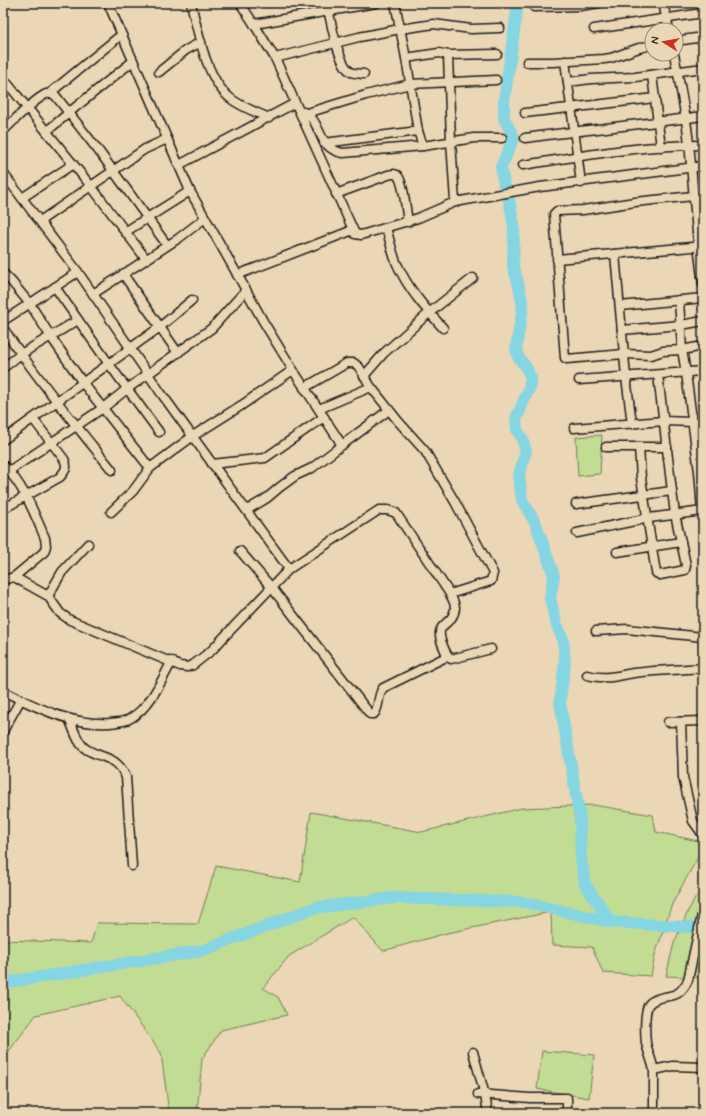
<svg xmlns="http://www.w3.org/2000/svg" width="706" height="1116" viewBox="0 0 706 1116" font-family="Mynerve,sans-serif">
<rect width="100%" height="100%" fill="#ebd7b5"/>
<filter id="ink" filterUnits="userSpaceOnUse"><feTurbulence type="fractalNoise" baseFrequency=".025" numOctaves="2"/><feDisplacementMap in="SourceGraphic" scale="8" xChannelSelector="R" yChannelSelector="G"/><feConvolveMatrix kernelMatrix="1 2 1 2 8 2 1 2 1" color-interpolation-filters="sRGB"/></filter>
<g filter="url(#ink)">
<g fill="#c3dc93" stroke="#707c58">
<path d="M 602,435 L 600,474 L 578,476 L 576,437 Z"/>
<path d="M 593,805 L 653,815 L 656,832 L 703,842 L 703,848 L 672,904 L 655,955 L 651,976 L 603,973 L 592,947 L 552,945 L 551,912 L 447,933 L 383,951 L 353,917 L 289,956 L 263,988 L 278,997 L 287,1015 L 221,1030 L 202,1059 L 197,1113 L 169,1113 L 161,1053 L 120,996 L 36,1015 L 3,1059 L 3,940 L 91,943 L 97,923 L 198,924 L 216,866 L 300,882 L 311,812 L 422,832 L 522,808 Z"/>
<path d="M 703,885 L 703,978 L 666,976 L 674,943 L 689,909 Z"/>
<path d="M 542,1051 L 594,1055 L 589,1098 L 537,1089 Z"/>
</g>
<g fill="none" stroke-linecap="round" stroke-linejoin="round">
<g stroke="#85d5e2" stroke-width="12">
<path d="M 505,190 L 501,167 L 514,138 L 504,118 L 504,102 L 518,3"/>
<path d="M 509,199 L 514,225 L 513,267 L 518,282 L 523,306 L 516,348 L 518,357 L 526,367 L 531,378 L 529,389 L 516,419 L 517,430 L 522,438 L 526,451 L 519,475 L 522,500 L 536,524 L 554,576 L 550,598 L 556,623 L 563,639 L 565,661 L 560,702 L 580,818 L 581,858 L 585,884 L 611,922"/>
<path d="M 3,983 L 201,951 L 314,908 L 393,898 L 523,902 L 611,922 L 703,928"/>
</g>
<defs>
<g id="street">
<path d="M 108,3 L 190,191 L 246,290 L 263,321 L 293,370 L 342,445 L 312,468 L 295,476 L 280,487 L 267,498 L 247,510"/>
<path d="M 191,3 C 198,32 206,79 230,98 C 241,107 256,112 269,118"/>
<path d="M 240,3 L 254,24 L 275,58 L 355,234 L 361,235 L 418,218 L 455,202 L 540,187 L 703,166"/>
<path d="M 327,3 C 330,18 338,65 351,72 C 354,74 360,73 364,74"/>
<path d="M 395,3 L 406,58 L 418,131 L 423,146 L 474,138 L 502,138"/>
<path d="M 663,3 L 669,30"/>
<path d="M 534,7 L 580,6 L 599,3"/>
<path d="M 254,24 L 376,3"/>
<path d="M 594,29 L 703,13"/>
<path d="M 676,41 L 703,37"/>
<path d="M 674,54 C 680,84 686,114 689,144 C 694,191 696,238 703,284"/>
<path d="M 448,55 L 451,141 L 455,202"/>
<path d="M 275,58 L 359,37 L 400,29 L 434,24 L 471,29 L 500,28"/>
<path d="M 406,58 L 439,53 L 448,55 L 497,54"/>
<path d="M 565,61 L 581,183"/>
<path d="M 527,62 L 553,62 L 604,59 L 611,58 L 639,48 L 652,45"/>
<path d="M 159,72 L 186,50 L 201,42"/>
<path d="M 652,75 L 661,147"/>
<path d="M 3,78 L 91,186 L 146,259"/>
<path d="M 568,82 L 591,79 L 635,77 L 703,68"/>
<path d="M 50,93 L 121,35"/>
<path d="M 304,112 C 323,122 316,148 343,153 L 423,146"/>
<path d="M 307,113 L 366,95 L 410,84 L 496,80"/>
<path d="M 525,113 L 655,98"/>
<path d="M 3,131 C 15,120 32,101 46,94 C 49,93 52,94 55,95 L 101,154 L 167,245"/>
<path d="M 47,131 L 77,106 L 133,61"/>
<path d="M 525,138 C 584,130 644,124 703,116"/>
<path d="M 324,143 L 418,131"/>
<path d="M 179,165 L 295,103"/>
<path d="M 523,165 C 582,156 642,145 703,145"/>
<path d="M 3,173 L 78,272 L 161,393 L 289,569"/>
<path d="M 336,194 L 388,175 C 392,174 394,173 397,175 C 404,181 406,212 408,222"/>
<path d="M 703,195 L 635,202 L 583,210 L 557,211 L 554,214 L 565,358 L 567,359 L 624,354 L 651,355 L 663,351 L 682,350 L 703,346"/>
<path d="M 22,198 L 73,164"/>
<path d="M 40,221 L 145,149 L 167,139"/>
<path d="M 386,228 C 390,240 392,253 397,264 C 408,289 425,308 443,328"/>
<path d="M 125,232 L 190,191"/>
<path d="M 615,254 L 626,377 L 632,424"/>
<path d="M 557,259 L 703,246"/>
<path d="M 3,273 L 11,281 L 30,304 L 51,337 L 83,383 L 150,468"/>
<path d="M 123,274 L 178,353"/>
<path d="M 237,275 L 353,230"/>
<path d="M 55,287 L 109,364 L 159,432"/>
<path d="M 93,294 L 179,238 L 205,218"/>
<path d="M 679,300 L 682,350 L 686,373 L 699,472 L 702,511"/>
<path d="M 620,306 L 703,298"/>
<path d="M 3,321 L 78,272"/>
<path d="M 3,328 C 36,377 75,424 112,470"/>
<path d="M 622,330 L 681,325 L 703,321"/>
<path d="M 3,368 L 21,354 L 78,320"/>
<path d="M 364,376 L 384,353 L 429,313 L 473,278"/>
<path d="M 579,380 L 703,371"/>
<path d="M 319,409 L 371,387"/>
<path d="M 574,428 L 664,421 L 693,422 L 703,421"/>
<path d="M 3,440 L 160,327 L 192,300"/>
<path d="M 342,445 L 389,410"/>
<path d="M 606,447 L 667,447"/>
<path d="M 639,447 L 641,478 L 656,573 L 660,575 L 685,570 L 686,565 L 675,514 L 672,491 L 658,375"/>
<path d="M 212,464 L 265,458 L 324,417"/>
<path d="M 3,465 C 24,485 34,513 45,538 L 46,546 L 44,552 L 14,577 L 3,580"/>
<path d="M 9,471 L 103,408 L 127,389 L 212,328 L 246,290"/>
<path d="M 576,504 L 672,491"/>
<path d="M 3,509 L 60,477 C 66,470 68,467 64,459 L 33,419"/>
<path d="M 111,512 L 133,491 L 150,468 L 193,436 L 242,405 L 293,370"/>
<path d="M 577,533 L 649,518 L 703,511"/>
<path d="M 240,551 L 272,588 L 370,714 L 374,714 C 380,707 377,696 383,688 L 448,656"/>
<path d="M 617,552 L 681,542"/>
<path d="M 14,577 L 48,596 L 60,613 L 70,620 L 180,666 L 187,667 L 193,665 L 212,650 L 223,638 L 289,569 L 379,510 L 388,510 L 396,513 L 450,594 L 491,581 L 493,573 L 455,502 L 425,451 L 398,421 L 371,387 L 359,367 L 354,363 L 347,363 L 304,388"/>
<path d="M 450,594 C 452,598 455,603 455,608 C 453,628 432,620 443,646 C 445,651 447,656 451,659 L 491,649"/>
<path d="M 48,596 L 62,572 L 88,544"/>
<path d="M 596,631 L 627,629 L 703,637"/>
<path d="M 587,675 C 607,680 615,676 634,673 C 657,670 680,670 703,668"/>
<path d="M 3,691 C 36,707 73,726 110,723 C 117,722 125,722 131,718 C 151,706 161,681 172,661"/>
<path d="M 69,719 C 74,729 77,743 86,749 C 104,760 116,755 126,777 L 132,866"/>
<path d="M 668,722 L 703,721"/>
<path d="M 681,722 L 683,777 L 693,821 L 703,835"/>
<path d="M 3,731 L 21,699"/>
<path d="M 473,1052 L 485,1095 L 488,1113"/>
<path d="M 654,1070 C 652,1061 648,1052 646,1043 C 645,1035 644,1007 650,1003 C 664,991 677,1004 688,980 L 703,910"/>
<path d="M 478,1094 L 530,1098 L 567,1098 L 567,1113"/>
<path d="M 654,1113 L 654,1070 L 673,1066 L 703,1067"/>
</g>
</defs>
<use href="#street" stroke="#1c1c1c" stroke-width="11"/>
<use href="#street" stroke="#ebd7b5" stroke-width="8"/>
</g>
</g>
<rect width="706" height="1116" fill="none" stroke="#ebd7b5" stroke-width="16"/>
<rect x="8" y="8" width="690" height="1100" fill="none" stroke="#1c1c1c" stroke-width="1.5" filter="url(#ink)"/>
<g transform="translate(664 42) rotate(281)"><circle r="19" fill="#ebd7b5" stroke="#988c78"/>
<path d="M0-3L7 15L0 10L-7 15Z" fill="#c8321e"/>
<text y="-6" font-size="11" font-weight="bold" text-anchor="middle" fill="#1c1c1c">N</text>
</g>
</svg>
